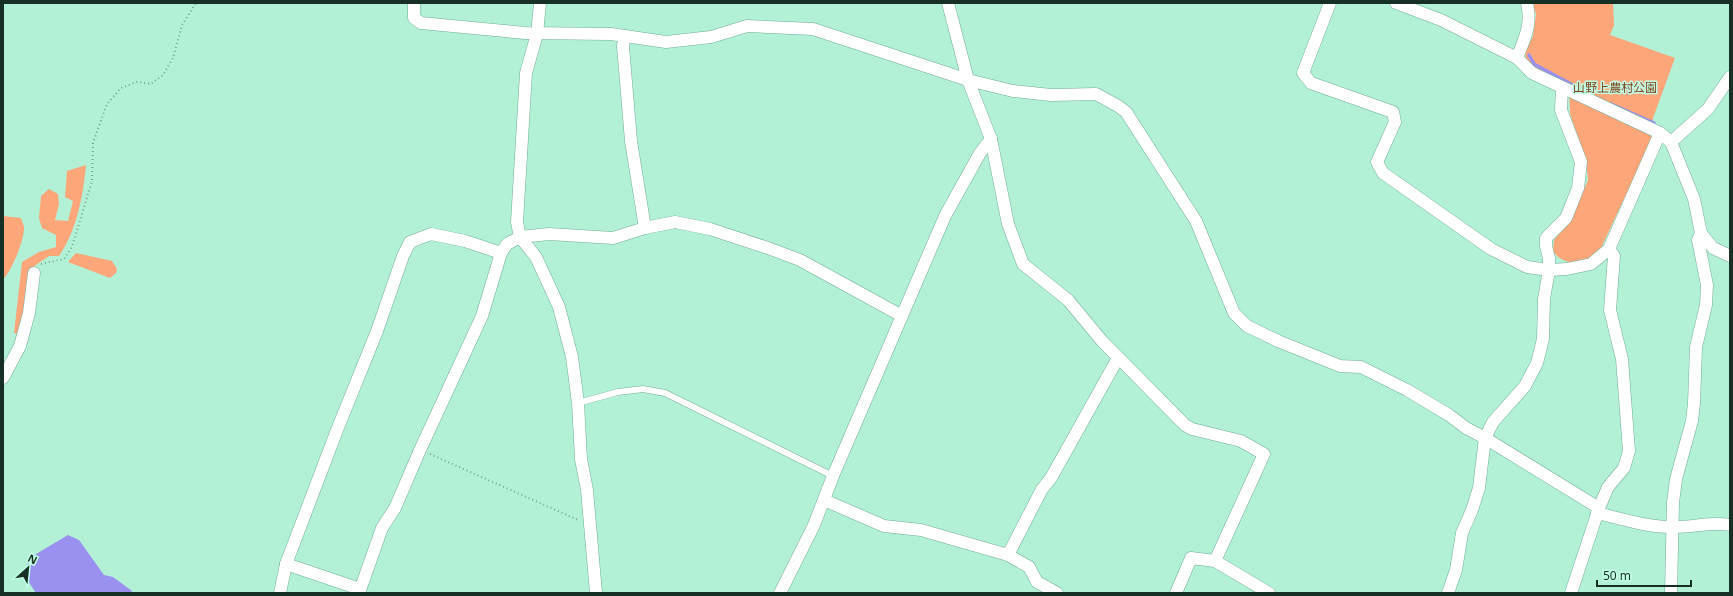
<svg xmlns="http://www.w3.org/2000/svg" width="1733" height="596" viewBox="0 0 1733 596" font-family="'Noto Sans','Noto Sans JP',sans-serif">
<rect width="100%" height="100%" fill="#b3f1d7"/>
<g fill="#fca67a">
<path d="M 1532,3 L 1613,3 L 1614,25 L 1610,35 L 1675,58 L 1653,118 L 1651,141 L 1601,248 C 1597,251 1591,258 1586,260 C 1573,264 1561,263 1553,251 L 1554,240 L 1571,221 L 1588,180 L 1586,160 L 1570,114 L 1569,85 L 1532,66 L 1526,59 L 1525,53 L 1533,36 L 1536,14 Z"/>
<path d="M 86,165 C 83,196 77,230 59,256 L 49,256 L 30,269 L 25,310 L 18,334 L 14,333 L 22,262 L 39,252 L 56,247 L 56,235 L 42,228 L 39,218 L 41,196 L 49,189 L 58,194 L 59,204 L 55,220 L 68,221 L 73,201 L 65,197 L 67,171 Z"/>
<path d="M 3,216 L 21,218 C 22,221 23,224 24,227 C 25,238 12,271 3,279 Z"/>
<path d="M 76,253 L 112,261 L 117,269 L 116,273 L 110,278 L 68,262 Z"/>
</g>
<path fill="#9a90ef" d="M 68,535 L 79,540 L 104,575 L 113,577 L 132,591 L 131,593 L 36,593 L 30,584 L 24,572 L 31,557 Z"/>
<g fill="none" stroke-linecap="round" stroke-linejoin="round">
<g stroke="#9a90ef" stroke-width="3.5">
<path d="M 1529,55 L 1534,64 L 1580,89"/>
<path d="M 1611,104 L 1654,123"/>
</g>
<defs>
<path id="service" d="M 578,403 L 618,392 L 643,389 L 665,393 L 833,476"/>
<g id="minor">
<path d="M 414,3 L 414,18 L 421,23 L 525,33 L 611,34 L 666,42 L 711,37 L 747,26 L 813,29 L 968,80 L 1013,91 L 1051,95 L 1096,94 L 1118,106 L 1126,112 L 1196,221 L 1234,313 L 1247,326 L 1278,341 L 1340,366 L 1361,367 L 1407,390 L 1449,415 L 1466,428 L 1485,438 L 1599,508"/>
<path d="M 540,3 L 537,34 L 526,73 L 517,222 L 520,237 L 536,257 L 559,307 L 572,357 L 578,403 L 581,459 L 587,490 L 596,593"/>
<path d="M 948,3 L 968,80 L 991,139 L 1008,224 L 1023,264 L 1068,300 L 1102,341 L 1185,425 L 1192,429 L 1241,441 L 1264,454 L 1215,561 L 1191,558 L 1176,593"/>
<path d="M 1330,3 L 1303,73 L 1311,83 L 1393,112 L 1395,122 L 1377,162 L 1383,173 L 1491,249 L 1527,267 L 1549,270 L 1567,269 L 1591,264 L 1609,249"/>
<path d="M 1396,3 L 1441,20 L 1517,58 L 1532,73 L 1660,133 L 1671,142 L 1694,199 L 1701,233 L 1713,248 L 1730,256"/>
<path d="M 625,36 L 623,46 L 631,141 L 645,228"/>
<path d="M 1517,58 C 1525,37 1532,25 1527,3"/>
<path d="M 1671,142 L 1708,109 L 1730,77"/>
<path d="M 3,378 L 20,346 L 29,313 L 34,273"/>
<path d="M 824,500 L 884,526 L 921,530 L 1008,555 L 1029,567 L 1037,582 L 1057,593"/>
<path d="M 1597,513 C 1622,519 1647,527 1672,527 C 1692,528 1711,521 1730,525"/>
<path d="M 1008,555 L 1042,489 L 1051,478 L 1118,358"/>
<path d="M 1215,561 L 1269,593"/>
<path d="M 286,564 L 360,589"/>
<path d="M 280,593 L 286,564 L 337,430 L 377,331 L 403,256 L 410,242 L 431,234 L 465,241 L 501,253"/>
<path d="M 359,593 L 382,528 L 395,508 L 420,450 L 482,316 L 501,253 L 507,244 L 520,237 L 549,234 L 613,238 L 645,228 L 675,222 L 710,229 L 768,248 L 800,260 L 902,316"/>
<path d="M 780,593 L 814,525 L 833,476 L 945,216 L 980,153 L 991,139"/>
<path d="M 1448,593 L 1456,570 L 1462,533 L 1472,510 L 1479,488 L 1485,438 L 1493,422 L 1525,386 L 1537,363 L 1543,339 L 1544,299 L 1549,270 L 1549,258 L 1546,246 L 1546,238 L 1566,218 L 1578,188 L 1581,162 L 1561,110 L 1562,88"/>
<path d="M 1571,593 L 1599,508 L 1608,487 L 1624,468 L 1629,451 L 1622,359 L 1610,310 L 1614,256 L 1609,249 L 1660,133"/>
<path d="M 1671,593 L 1673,503 L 1676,479 L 1692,421 L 1694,403 L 1696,347 L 1706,305 L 1707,285 L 1698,240 L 1701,233"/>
</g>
</defs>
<use href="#service" stroke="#70ad95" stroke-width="7"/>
<use href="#minor" stroke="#70ad95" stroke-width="13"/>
<g stroke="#75a490" stroke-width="2" stroke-dasharray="1 3" stroke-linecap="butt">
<path d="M 41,264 L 64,259 L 72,247 L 92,181 L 93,143 L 107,104 L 121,88 L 137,82 L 151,84 L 163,75 L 173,58 L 182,25 L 196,3"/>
<path d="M 430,454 L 578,520"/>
</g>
<use href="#service" stroke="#fff" stroke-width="6"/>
<use href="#minor" stroke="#fff" stroke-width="12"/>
</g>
<g text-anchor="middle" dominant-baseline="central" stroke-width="3" stroke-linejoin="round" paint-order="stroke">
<g font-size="12" fill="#80401c" stroke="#c0ffe5">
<text x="1615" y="87">山野上農村公園</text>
</g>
</g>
<rect width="1733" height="596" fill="none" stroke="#173026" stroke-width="8"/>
<g transform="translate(28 568) rotate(27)" stroke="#c0ffe5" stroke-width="3" paint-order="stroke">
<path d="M0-3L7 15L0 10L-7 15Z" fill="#173026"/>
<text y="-6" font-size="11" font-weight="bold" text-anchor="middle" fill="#173026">N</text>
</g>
<path d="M1597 580v6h94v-6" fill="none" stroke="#173026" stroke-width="2"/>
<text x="1603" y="580" font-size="12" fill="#173026" stroke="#c0ffe5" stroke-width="3" paint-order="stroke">50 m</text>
</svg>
